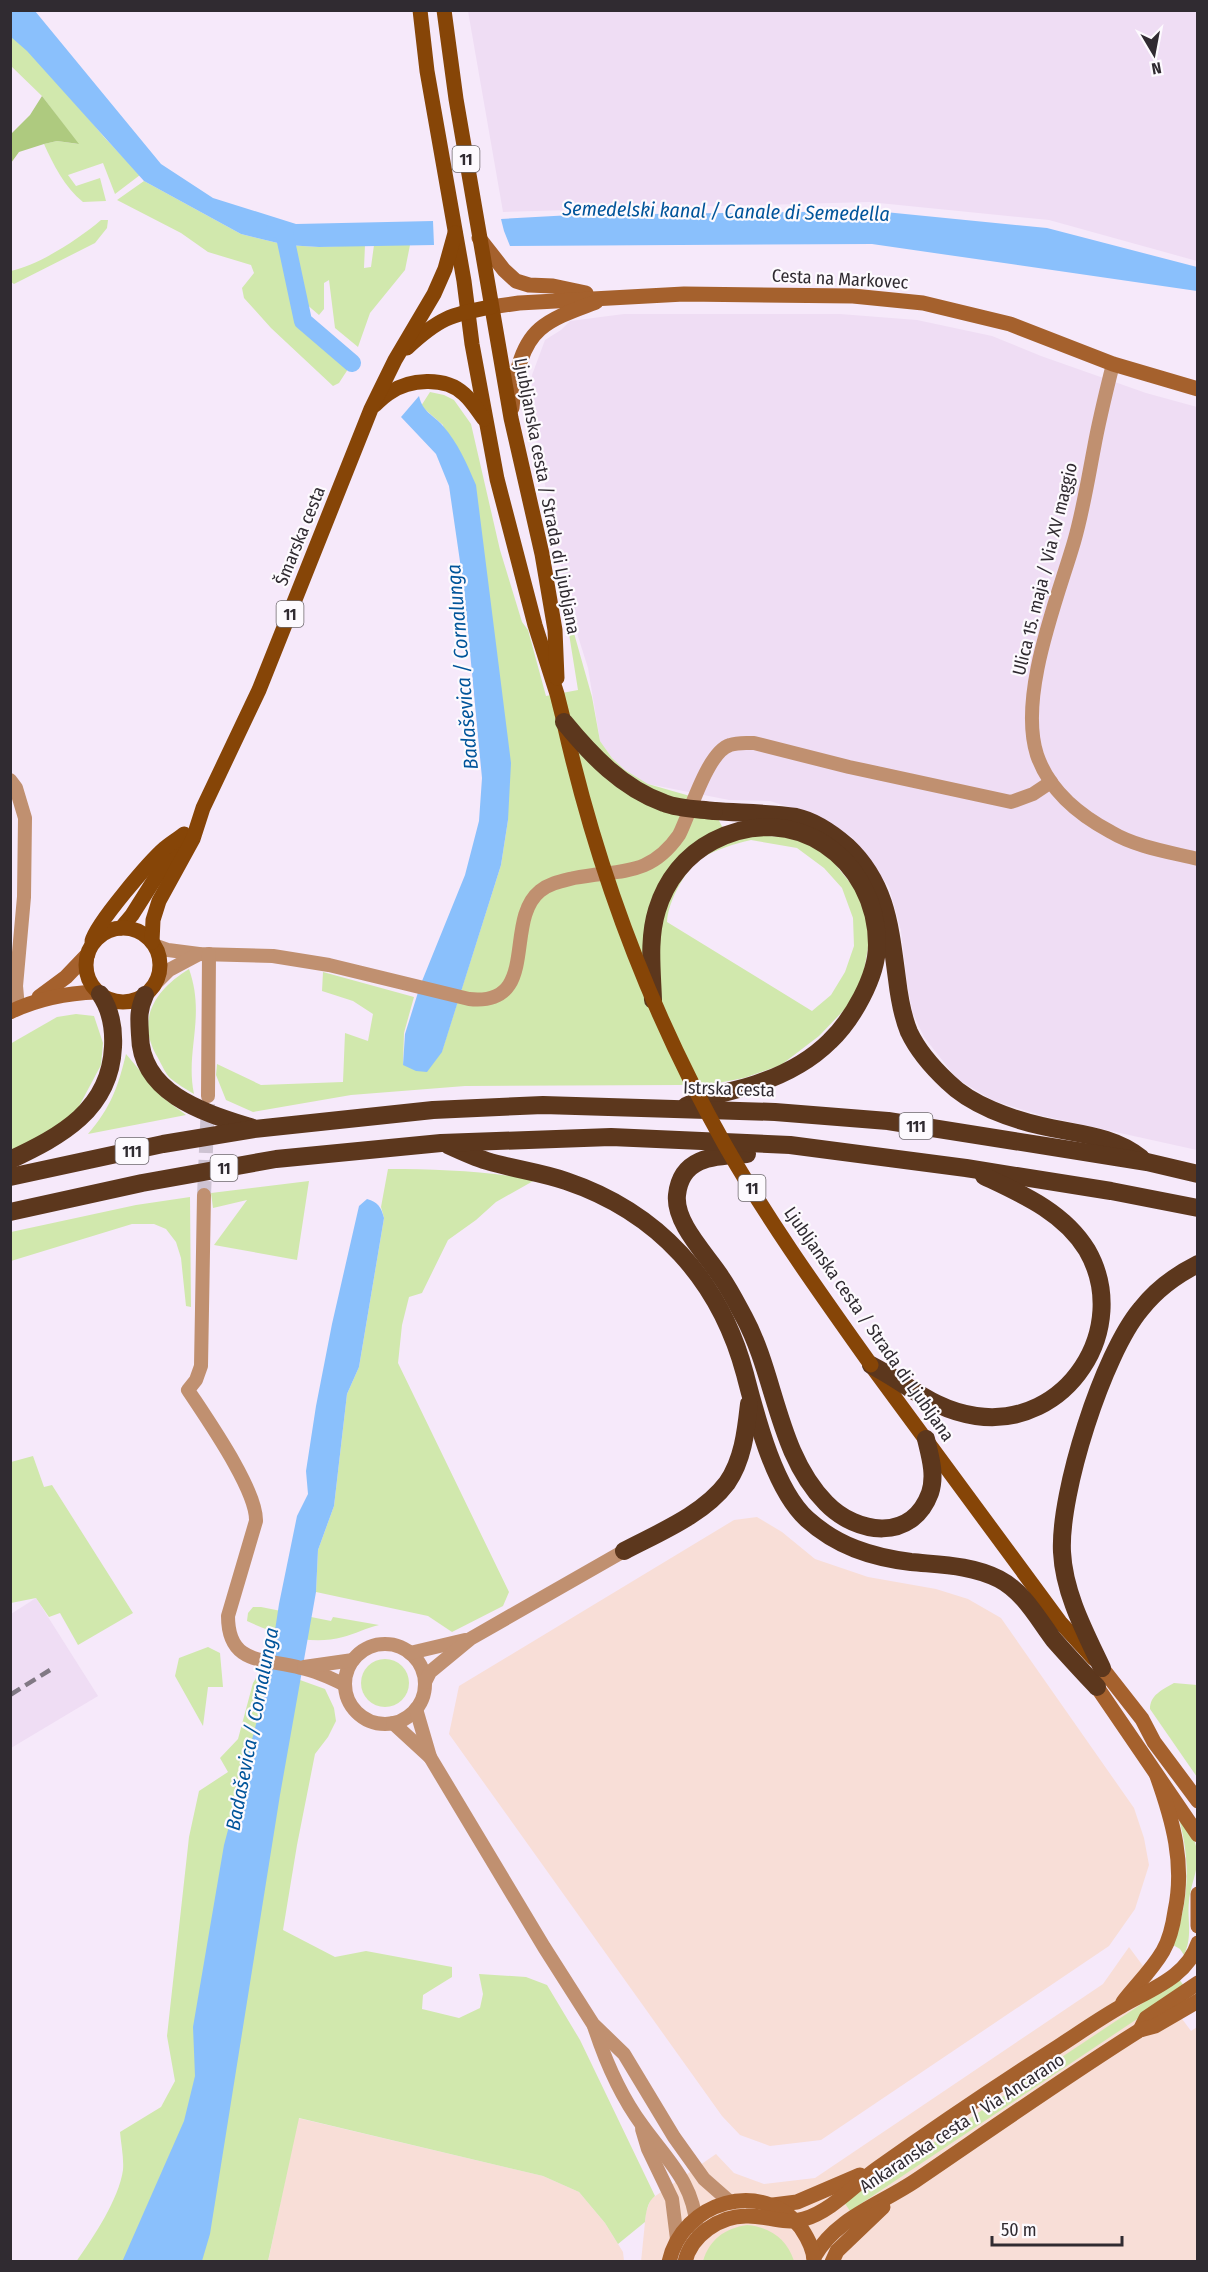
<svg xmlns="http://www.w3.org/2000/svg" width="1208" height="2272" viewBox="0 0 1208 2272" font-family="'Fira Sans Condensed',sans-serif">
<rect width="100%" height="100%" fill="#f6e9fa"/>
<g fill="#f8ded7">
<path d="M 757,1517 L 782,1532 L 815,1559 L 868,1577 L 936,1589 L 968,1599 L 1001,1618 L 1134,1808 L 1144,1838 L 1149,1865 L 1135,1909 L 1109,1946 L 821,2140 L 770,2146 L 740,2135 L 722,2116 L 449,1734 L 459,1686 L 734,1520 Z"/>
<path d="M 1129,1947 L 1191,2031 L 1197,2027 L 1197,2261 L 641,2262 L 646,2212 L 651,2199 L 716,2154 L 734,2173 L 764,2184 L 815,2178 L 1103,1984 Z"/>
<path d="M 298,2118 L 543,2176 L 579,2192 L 605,2223 L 623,2252 L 624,2261 L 268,2262 Z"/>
</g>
<g fill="#efddf4">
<path d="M 468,11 L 1197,11 L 1197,261 L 1049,220 L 869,202 L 503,212 Z"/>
<path d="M 624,314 L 840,314 L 917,320 L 992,336 L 1041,356 L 1146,393 L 1197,407 L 1197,1150 L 1043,1116 L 994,1101 L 957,1079 L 924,1037 L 913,1014 L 907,985 L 901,931 L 889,887 L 853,838 L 823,818 L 770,801 L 729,800 L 648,784 L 625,770 L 612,758 L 600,741 L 588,668 L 570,611 L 532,419 L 532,375 L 545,340 L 561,330 L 570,321 Z"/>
<path d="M 36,1598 L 98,1696 L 11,1748 L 11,1614 Z"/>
</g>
<g fill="#d1e8ad" fill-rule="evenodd">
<path d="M 10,31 L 27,45 L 104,137 L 140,175 L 115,194 L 103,163 L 68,175 L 76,186 L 100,178 L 106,201 L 83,202 C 65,188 53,164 44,144 L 57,141 L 78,144 L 42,96 L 11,66 Z"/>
<path d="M 144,181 L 241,234 L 286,245 L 319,247 L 365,245 L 364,268 L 371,267 L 374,245 L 410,245 L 405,270 L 370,313 L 358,347 L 335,328 L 329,280 L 324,283 L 324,309 L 319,315 L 305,303 L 294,308 L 293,316 L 302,328 L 350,366 L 339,383 L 333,386 L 271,328 L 244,298 L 242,288 L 254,273 L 251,265 L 208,252 L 181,233 L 117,200 Z"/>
<path d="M 101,220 L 108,220 L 107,228 L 95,243 L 14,284 L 11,282 L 11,271 C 39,265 79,239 101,220 Z"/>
<path d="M 430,392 L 444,395 L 454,400 L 471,424 L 500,550 L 522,622 L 528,630 L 546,696 L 578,690 L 566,615 L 570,619 L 592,697 L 600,741 L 612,758 L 625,770 L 648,784 L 690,796 L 714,811 L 726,834 L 784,837 L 807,843 L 827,854 L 860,895 L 867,916 L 869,942 L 864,971 L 856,992 L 845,1009 L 819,1036 L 781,1065 L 744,1078 L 718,1083 L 680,1085 L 465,1086 L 351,1095 L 253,1112 L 226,1100 L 216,1075 L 217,1064 L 261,1085 L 343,1082 L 345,1033 L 368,1041 L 373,1014 L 353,1001 L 322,991 L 323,972 L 414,997 L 404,1033 L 403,1065 L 442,1051 L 501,865 L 508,820 L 443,425 L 421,406 ZM 751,840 L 797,848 L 824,868 L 842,888 L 853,918 L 854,946 L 845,972 L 831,995 L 812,1011 L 667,922 C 668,902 685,869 702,858 C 717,849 734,844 751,840 Z"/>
<path d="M 189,969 C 206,1017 185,1051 194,1094 C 186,1089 177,1084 170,1078 C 165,1073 162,1065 158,1058 C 135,1020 155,990 189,969 Z"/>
<path d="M 76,1014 L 94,1016 L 103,1043 L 101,1065 L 76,1112 L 53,1131 L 10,1154 L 10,1044 L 57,1017 Z"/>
<path d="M 126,1054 L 162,1097 L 186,1115 L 88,1134 C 111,1107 118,1087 126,1054 Z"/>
<path d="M 388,1169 C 439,1169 485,1171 535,1180 L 496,1202 L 476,1220 L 448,1240 L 422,1293 L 409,1297 L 402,1325 L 398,1363 L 509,1592 L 503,1606 L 452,1632 L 428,1616 L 316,1592 L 318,1550 L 334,1506 L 347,1394 L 359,1367 L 384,1218 L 381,1207 Z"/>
<path d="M 309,1181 L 297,1260 L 214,1245 L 247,1200 L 213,1208 L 211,1193 Z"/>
<path d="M 190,1197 L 191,1307 L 186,1306 L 181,1258 L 176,1242 L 166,1229 L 154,1224 L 132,1224 L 11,1261 L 11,1232 L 136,1205 Z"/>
<path d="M 33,1456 L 44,1487 L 52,1485 L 133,1613 L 78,1645 L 60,1613 L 49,1617 L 36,1598 L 11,1603 L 11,1462 Z"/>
<path d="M 253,1607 L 261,1607 L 331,1621 L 333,1617 L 379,1625 C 366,1628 355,1634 343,1637 C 310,1646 277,1635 247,1621 L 248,1613 Z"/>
<path d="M 208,1647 L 220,1653 L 223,1687 L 208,1687 L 203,1726 L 175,1676 L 179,1658 Z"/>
<circle cx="385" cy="1683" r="24"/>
<path d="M 266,1672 L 300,1680 L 325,1689 L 334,1708 L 336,1721 L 328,1737 L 315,1754 L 297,1845 L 283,1930 L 335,1957 L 366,1951 L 452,1967 L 452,1977 L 423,1995 L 422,2009 L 459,2018 L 480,2008 L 483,1994 L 479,1974 L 526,1977 L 547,1985 L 580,2040 L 655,2196 C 647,2202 646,2213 645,2222 L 618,2244 L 605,2223 L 579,2192 L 543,2176 L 299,2118 L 268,2261 L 76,2262 C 93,2238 119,2199 123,2170 C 124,2158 121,2144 120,2132 L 161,2107 L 175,2081 L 167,2036 L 189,1837 L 199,1791 L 228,1772 L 220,1758 L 238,1739 L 253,1683 L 259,1673 Z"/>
<path d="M 1174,1683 L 1197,1685 L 1197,1777 L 1150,1709 C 1150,1695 1162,1690 1174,1683 Z"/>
<path d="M 1179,1819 C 1186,1828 1194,1835 1196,1846 C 1201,1866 1191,1882 1189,1901 C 1187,1921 1193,1936 1184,1955 L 1180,1949 L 1173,1945 C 1189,1902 1191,1863 1179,1819 Z"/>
<path d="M 1179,1979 L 1184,1986 L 1152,2009 L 850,2211 L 844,2202 Z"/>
<path d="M 747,2225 C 770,2227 787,2239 794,2261 L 703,2261 C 709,2240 725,2228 747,2225 Z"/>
</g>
<path fill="#aeca7f" d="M 42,96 L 79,144 L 57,141 L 44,144 L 19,152 L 11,163 L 11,134 L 30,115 Z"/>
<g fill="#8ac0fc">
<path d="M 11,10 L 35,11 L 161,164 L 213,198 L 296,224 L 433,221 L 434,245 L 319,247 L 286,245 L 241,234 L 144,181 L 27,51 L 11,37 Z"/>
<path d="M 875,211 L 1047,228 L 1197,267 L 1197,291 L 872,244 L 510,246 L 504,231 L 501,219 L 572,215 Z"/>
<path d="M 419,396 C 423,413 433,414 443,426 C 458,443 467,464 476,485 L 511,763 L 508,820 L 501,865 L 442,1052 L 427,1072 L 416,1071 L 403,1065 L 405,1034 L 420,986 L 465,875 L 479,821 L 482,778 L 464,589 L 449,486 L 436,454 L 401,417 Z"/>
<path d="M 367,1199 C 378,1202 381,1207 384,1218 L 359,1367 L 347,1394 L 334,1506 L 318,1550 L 316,1592 L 280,1795 L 210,2234 L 202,2261 L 122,2262 L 184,2121 L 195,2076 L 193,2027 L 224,1845 L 267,1683 L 279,1604 L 297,1516 L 308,1494 L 306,1471 L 316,1406 L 332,1324 L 359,1206 Z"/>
</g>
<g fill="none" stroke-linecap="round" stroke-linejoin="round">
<path stroke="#8ac0fc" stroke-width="18" d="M 275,228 L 284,232 L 303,321 L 352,363"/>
<path stroke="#cec3d2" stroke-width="14" stroke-dasharray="14 7" stroke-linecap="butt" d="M 204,1195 L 208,1104"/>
<g stroke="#c09070" stroke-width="14">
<path d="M 1113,364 C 1106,392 1099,420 1094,448 C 1088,479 1083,511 1074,542 C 1057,600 1018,696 1037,755 C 1049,790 1079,815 1111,832 C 1136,847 1169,852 1198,859"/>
<path d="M 10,780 L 16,788 L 25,818 L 24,897 L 16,986 L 18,1008"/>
<path d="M 154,945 L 168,950 L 199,954 L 273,956 L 329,965 L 469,999 C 541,1007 503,921 540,891 C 550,883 562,881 574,878 C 619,869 649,878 679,835 C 690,814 707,752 730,745 C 738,742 746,743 754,743 L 849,767 L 1011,802 L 1033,794 L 1051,782"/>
<path d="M 155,984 L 169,970 L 199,954"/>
<path d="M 208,1096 L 209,954"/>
<path d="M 204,1195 L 201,1366 L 196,1380 L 188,1390 C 207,1419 257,1490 256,1521 L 228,1616 C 228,1666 265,1658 301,1668 C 316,1671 331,1678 345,1685"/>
<circle cx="385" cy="1684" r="40"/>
<path d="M 410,1653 L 465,1640"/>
<path d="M 304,1667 L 353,1660"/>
<path d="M 425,1682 L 430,1672 L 470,1639 L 624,1551"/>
<path d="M 416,1709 L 430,1757 L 544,1947 L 593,2024 L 624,2054 L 674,2137 L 704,2179 L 729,2201"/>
<path d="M 393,1723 L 430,1757"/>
<path d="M 594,2026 C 605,2060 620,2095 642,2125 C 667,2160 693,2181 697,2228"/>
<path d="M 642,2129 L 648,2149 L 672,2199 L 677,2239"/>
</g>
<g stroke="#a5612d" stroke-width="15">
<path d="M 479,238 L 504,270 L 516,281 L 529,285 L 553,286 L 586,293"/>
<path d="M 491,307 L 519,303 L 684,294 L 853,296 L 923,303 L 1010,324 L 1113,364 L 1198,389"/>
<path d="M 512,408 C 514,382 519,347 540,329 C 555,316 578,309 596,302"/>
<path d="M 39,997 L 66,977 L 88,954"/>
<path d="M 10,1012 C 39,998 66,993 97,992"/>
<path d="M 1102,1668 L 1142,1719 L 1154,1742 L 1198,1801"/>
<path d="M 1097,1687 L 1198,1835"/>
<path d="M 1198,1894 L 1198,1926"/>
<path d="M 1123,2002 C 1136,1985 1152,1970 1163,1951 C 1170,1939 1173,1925 1175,1911 C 1185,1864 1173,1821 1157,1776"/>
<path d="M 1140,2030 L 1146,2018 L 1198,1983"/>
<path d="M 773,2205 L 797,2202 L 860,2175"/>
<path d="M 814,2257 C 836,2218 879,2205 915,2181 C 990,2130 1064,2078 1140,2030 L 1155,2026 L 1198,2001"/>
<path d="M 669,2262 C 682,2202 762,2177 801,2228 C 807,2237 814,2250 814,2261"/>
<path d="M 685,2262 C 691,2235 720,2216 746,2216 C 766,2215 784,2225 804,2219 C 832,2211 855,2184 878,2168 C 937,2126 998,2085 1059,2046 C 1079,2033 1099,2019 1120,2007 C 1148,1990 1187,1978 1198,1943"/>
<path d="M 832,2262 L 837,2251 L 883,2207"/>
</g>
<g stroke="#864507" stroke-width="15">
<path d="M 420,10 L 427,71 L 464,281 L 472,344 L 497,479 L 535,625 L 557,694 L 564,722"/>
<path d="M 444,10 L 456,99 L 511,418 L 542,554 L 555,630 L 557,678"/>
<path d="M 407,348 C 438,319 451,314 491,307"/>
<path d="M 375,405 C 379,401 384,396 389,393 C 409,379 445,376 464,394 C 472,401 478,411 484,419"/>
<path d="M 121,928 L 132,915 L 175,847"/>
<circle cx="123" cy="965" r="37"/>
<path d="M 92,941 C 96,924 149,862 165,848 C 171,843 178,839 184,834"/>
<path d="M 152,942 L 153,920 L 159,901 L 193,839 L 203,808 L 259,690 L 371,409 L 395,360 L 434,294 L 445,269 L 455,233"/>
<path d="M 873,1368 L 1060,1622 L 1094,1659"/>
</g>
<g stroke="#5c371d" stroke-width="18">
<path d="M 714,811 C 741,813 769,813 796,817 C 815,821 833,834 847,846 C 887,884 890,927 897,979 C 899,996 902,1015 909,1032 C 918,1051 933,1068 948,1082 C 971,1105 1011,1119 1042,1126 C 1076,1134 1113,1135 1141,1158"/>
<path d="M 145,995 C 138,1010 139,1019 140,1035 C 141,1095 206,1113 253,1128"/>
<path d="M 653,1000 C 652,970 648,939 657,910 C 666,880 686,855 713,841 C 793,799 877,858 877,945 C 877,977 852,1020 830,1041 C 809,1062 783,1075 756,1084 C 732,1092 709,1094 686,1106"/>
<path d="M 448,1145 C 461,1151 474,1157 487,1161 C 513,1169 540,1172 566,1181 C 658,1212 720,1280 745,1374 C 756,1416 774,1489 807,1519 C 837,1546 871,1557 911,1562 C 941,1565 971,1565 999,1579 C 1024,1592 1038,1619 1054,1640 C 1068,1656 1083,1672 1097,1687"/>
<path d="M 747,1154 C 717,1156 681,1155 677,1195 C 674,1223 707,1255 721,1277 C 730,1290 737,1304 744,1317 C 776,1376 777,1453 826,1503 C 857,1535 912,1542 930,1493 C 936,1475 930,1456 926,1439"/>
<path d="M 10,1160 C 61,1136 110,1110 113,1047 C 114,1028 111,1010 100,994"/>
<path d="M 10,1177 L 163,1144 L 254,1129 L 433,1110 L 543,1105 L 775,1112 L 888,1121 L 1147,1162 L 1198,1174"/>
<path d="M 10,1212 L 142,1183 L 276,1159 L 441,1143 L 611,1137 L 790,1145 L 966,1168 L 1111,1191 L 1198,1208"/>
<path d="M 871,1365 C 908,1384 933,1410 976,1416 C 1067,1429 1132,1328 1087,1250 C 1064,1212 1022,1194 984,1176"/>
<path d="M 624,1551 C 658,1533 703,1515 727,1483 C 743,1460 746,1431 749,1404"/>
<path d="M 1102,1668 C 1085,1632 1064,1593 1062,1552 C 1059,1493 1103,1354 1141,1309 C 1156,1290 1176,1275 1198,1264"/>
</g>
<path stroke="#817984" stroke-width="4.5" stroke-dasharray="12 6" stroke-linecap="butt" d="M 10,1695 L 50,1670"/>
<path stroke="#864507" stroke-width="15" d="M 564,723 C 597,870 651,1014 725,1145 C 769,1222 820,1293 871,1365"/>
<path stroke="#5c371d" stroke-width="18" d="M 564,722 C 591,755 622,788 664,803 C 679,809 697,809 714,811"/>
</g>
<g text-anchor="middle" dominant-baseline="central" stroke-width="4.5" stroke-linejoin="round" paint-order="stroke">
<g fill="#fdfafe" stroke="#6e696e" stroke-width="1.5">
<rect x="452.5" y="146" width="27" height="26" rx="4.5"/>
<rect x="276.5" y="601" width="27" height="26" rx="4.5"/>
<rect x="899.5" y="1113" width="33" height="26" rx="4.5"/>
<rect x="115.5" y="1138" width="33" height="26" rx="4.5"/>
<rect x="210.5" y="1155" width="27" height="26" rx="4.5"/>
<rect x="738.5" y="1175" width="27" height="26" rx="4.5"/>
</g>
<g font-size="16" font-weight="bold" fill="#302b31">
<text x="466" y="159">11</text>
<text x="290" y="614">11</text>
<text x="916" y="1126">111</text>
<text x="132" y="1151">111</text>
<text x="224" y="1168">11</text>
<text x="752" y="1188">11</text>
</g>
<g font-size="18" fill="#302b31" stroke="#fdfafe">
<text transform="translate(840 279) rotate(3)">Cesta na Markovec</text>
<text transform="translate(547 496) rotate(79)">Ljubljanska cesta / Strada di Ljubljana</text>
<text transform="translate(300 536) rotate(-68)">Šmarska cesta</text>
<text transform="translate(1045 569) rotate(-76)">Ulica 15. maja / Via XV maggio</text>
<text transform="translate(729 1089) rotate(2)">Istrska cesta</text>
<text transform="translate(869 1324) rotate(55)">Ljubljanska cesta / Strada di Ljubljana</text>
<text transform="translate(962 2123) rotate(-33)">Ankaranska cesta / Via Ancarano</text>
</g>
<g font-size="20" font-style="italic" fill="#00549a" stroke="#fdfafe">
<text transform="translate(726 211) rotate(1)">Semedelski kanal / Canale di Semedella</text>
<text transform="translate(462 667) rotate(-95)">Badaševica / Cornalunga</text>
<text transform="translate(252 1729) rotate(-79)">Badaševica / Cornalunga</text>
</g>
</g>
<rect width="1208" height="2272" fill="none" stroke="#302b31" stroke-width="24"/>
<g transform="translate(1154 54) rotate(170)" stroke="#fdfafe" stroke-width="4.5" paint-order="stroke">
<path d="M0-4.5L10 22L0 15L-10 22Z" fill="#302b31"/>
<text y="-9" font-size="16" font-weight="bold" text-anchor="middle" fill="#302b31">N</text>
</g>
<path d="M992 2236v9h130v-9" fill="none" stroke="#302b31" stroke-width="3"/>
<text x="1001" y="2236" font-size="18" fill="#302b31" stroke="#fdfafe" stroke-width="4.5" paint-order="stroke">50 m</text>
</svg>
